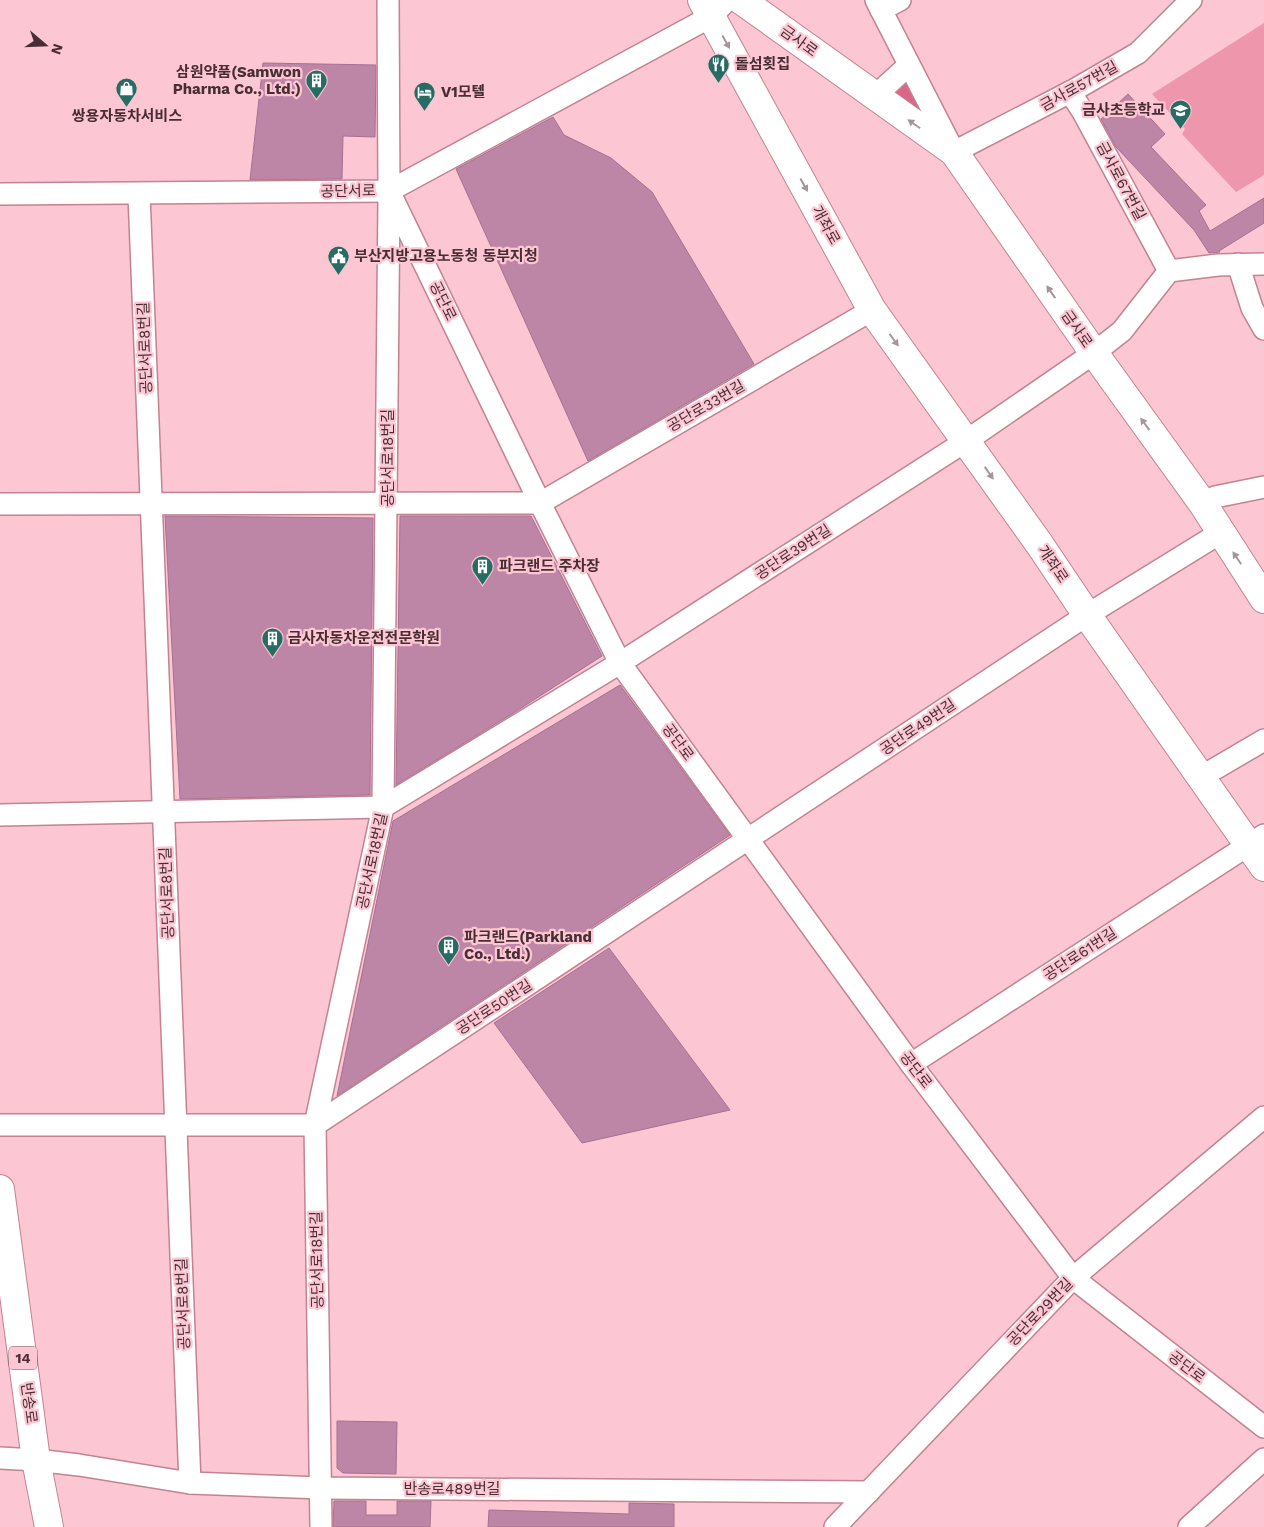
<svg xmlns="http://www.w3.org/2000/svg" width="1264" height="1527" viewBox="0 0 1264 1527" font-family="'Work Sans','Noto Sans KR',sans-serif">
<rect width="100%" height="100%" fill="#fcc6d2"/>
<path fill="#ed96ac" d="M 1264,23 L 1264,175 L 1236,192 L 1182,134 L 1185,129 L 1152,94 Z"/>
<path fill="#dc6588" d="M 907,78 L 935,127 L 890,95 Z"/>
<g fill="#bd86a6" stroke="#a67190">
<path d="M 263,63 L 376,65 L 375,137 L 343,136 L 342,179 L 250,180 Z"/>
<path d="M 1128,94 L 1165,134 L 1151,147 L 1206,205 L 1199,211 L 1210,231 L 1264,198 L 1264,223 L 1219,251 L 1220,252 L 1209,253 L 1194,230 L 1116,147 L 1101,119 Z"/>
<path d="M 553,117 L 564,135 L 611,158 L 652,192 L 754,364 L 588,461 L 456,169 Z"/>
<path d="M 165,516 L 373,518 L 370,795 L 180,799 Z"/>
<path d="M 400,516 L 531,516 L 602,656 L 515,712 L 396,785 Z"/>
<path d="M 620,685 L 730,835 L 337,1096 L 393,821 Z"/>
<path d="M 609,948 L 730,1110 L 582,1143 L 494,1023 Z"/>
<path d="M 337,1421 L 397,1422 L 396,1474 L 343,1473 L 337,1468 Z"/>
<path d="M 334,1501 L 366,1501 L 366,1515 L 397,1515 L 397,1501 L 431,1501 L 430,1527 L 333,1527 Z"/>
<path d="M 629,1503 L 674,1504 L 674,1527 L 488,1527 L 489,1510 L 629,1514 Z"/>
</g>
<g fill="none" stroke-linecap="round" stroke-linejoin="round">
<defs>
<g id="minor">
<path d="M 388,0 L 389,191 L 540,503 L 620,663 L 911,1064 L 1073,1278 L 1264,1427"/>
<path d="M 876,0 L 954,152 L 1074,90 L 1138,53 L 1191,0"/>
<path d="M 881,10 L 900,0"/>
<path d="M 1070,92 L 1083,112 L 1169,271"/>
<path d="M 875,96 L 909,65"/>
<path d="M 0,194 L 389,191 L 712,16 L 727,0"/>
<path d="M 139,194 L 190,1483"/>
<path d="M 1238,264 L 1252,308 L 1264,329"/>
<path d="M 0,504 L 540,503 L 872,310"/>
<path d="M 1203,504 L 1215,497 L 1264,487"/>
<path d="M 1201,777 L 1264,740"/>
<path d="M 0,815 L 383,807 L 620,663 L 966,441 L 1094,353 L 1122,331 L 1169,271 L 1218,265 L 1264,264"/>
<path d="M 911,1064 L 1264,835"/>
<path d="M 0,1125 L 315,1125 L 1087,615 L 1220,533"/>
<path d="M 0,1458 L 36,1460 L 79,1465 L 190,1483 L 321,1488 L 869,1492"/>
<path d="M 321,1527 L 315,1125 L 383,807 L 389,197"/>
<path d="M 835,1527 L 1073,1278 L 1264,1117"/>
<path d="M 1189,1527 L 1264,1459"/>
</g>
<g id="major">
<path d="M 702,0 L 872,310 L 1040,545 L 1087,615 L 1264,867"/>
<path d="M 741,0 L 954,152 L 1094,353 L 1203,504 L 1264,599"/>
<path d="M 0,1189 L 36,1460 L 49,1527"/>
</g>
</defs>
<use href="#minor" stroke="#c28392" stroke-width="24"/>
<use href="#major" stroke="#c28392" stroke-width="30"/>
<use href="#minor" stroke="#fff" stroke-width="21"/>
<use href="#major" stroke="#fff" stroke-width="28"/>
</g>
<defs><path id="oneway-solid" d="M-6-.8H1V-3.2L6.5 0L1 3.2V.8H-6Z" transform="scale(1.25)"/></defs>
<g fill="#a4969a">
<use href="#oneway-solid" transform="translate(726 42) rotate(61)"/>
<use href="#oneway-solid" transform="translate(914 124) rotate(-145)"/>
<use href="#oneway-solid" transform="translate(804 185) rotate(61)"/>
<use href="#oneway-solid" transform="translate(1051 292) rotate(-125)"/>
<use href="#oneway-solid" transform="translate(894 340) rotate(54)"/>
<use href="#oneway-solid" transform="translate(1145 424) rotate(-126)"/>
<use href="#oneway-solid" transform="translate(989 473) rotate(55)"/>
<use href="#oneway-solid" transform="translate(1237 558) rotate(-124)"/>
</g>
<defs>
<symbol id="restaurant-pin" viewBox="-11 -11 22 30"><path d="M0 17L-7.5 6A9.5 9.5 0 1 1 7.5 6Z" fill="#256d64" stroke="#fcc6d2"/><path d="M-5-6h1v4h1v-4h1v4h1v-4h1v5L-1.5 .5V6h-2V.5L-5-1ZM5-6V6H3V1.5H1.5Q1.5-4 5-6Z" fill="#fff"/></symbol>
<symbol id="building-pin" viewBox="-11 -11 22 30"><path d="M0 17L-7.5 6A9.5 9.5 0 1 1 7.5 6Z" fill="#256d64" stroke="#fcc6d2"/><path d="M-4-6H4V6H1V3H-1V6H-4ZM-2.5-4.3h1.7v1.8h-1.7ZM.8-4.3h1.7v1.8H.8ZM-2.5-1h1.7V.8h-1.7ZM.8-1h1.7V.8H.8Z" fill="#fff"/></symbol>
<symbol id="shop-pin" viewBox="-11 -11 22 30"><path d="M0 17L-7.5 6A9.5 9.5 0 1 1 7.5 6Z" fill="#256d64" stroke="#fcc6d2"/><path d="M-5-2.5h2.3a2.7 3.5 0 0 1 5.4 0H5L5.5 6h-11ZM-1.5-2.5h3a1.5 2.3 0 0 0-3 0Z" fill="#fff"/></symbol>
<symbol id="hotel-pin" viewBox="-11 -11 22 30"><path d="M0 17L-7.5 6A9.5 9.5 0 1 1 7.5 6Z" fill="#256d64" stroke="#fcc6d2"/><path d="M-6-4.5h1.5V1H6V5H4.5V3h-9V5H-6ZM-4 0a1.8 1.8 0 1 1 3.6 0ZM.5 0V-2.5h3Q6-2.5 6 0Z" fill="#fff"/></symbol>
<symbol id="school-pin" viewBox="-11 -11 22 30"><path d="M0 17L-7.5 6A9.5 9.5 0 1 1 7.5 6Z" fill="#256d64" stroke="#fcc6d2"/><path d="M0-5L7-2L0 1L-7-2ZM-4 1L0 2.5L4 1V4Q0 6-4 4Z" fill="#fff"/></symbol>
<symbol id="civic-pin" viewBox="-11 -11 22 30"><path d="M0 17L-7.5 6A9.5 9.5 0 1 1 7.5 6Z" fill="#256d64" stroke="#fcc6d2"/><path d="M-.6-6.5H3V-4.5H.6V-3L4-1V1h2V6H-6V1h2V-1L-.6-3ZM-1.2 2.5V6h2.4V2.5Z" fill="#fff"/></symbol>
</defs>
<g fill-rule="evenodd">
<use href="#restaurant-pin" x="706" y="52" width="25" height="34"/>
<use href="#building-pin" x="304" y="68" width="25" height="34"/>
<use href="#shop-pin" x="114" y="76" width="25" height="34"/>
<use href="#hotel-pin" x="412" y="80" width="25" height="34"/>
<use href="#school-pin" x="1168" y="98" width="25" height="34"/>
<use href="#civic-pin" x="326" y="244" width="25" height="34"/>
<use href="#building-pin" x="470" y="554" width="25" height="34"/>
<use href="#building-pin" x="260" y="626" width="25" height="34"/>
<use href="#building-pin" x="436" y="934" width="25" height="34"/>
</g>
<g text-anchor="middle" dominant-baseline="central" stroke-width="4.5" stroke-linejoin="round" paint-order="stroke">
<rect fill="#fcc6d2" stroke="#7e5c63" stroke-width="1" x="9" y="1346.5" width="28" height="23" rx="4"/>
<g font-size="14" font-weight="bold" fill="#482e34">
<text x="23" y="1358">14</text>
</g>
<g font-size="15" fill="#482e34" stroke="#fcc6d2">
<text transform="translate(799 41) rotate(36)">금사로</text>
<text transform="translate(1079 86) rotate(-29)">금사로57번길</text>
<text transform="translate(1121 181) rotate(62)">금사로67번길</text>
<text transform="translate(348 191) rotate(-1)">공단서로</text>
<text transform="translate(826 225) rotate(61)">개좌로</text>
<text transform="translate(443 301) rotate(64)">공단로</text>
<text transform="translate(1077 329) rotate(55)">금사로</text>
<text transform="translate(145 348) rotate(-92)">공단서로8번길</text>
<text transform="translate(706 406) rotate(-30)">공단로33번길</text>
<text transform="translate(388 458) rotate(-90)">공단서로18번길</text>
<text transform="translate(793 552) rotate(-33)">공단로39번길</text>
<text transform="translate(1053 564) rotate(56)">개좌로</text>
<text transform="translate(918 727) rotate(-34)">공단로49번길</text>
<text transform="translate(678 742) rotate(54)">공단로</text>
<text transform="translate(372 861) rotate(-78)">공단서로18번길</text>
<text transform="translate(167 893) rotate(-92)">공단서로8번길</text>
<text transform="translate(1080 954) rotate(-33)">공단로61번길</text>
<text transform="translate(494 1007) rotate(-33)">공단로50번길</text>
<text transform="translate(916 1070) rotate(53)">공단로</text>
<text transform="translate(317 1260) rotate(-91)">공단서로18번길</text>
<text transform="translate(183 1304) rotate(-92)">공단서로8번길</text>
<text transform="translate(1040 1312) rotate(-46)">공단로29번길</text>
<text transform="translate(1187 1367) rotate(38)">공단로</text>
<text transform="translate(29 1403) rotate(82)">반송로</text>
<text x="452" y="1489">반송로489번길</text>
</g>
<g font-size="15" font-weight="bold" fill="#482e34" stroke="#fcc6d2" text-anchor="start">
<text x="735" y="64">돌섬횟집</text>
<text x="301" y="72" text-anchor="end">삼원약품(Samwon<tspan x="301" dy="17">Pharma Co., Ltd.)</tspan></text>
<text x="441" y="92">V1모텔</text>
<text x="1165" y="110" text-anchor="end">금사초등학교</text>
<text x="127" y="116" text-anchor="middle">쌍용자동차서비스</text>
<text x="354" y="256">부산지방고용노동청 동부지청</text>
<text x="499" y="566">파크랜드 주차장</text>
<text x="288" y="638">금사자동차운전전문학원</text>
<text x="464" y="937">파크랜드(Parkland<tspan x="464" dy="17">Co., Ltd.)</tspan></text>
</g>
</g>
<g transform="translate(45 45) rotate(109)" stroke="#fcc6d2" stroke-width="4" paint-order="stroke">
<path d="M0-4L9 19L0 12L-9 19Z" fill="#482e34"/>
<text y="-8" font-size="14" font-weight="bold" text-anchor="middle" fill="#482e34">N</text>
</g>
</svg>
